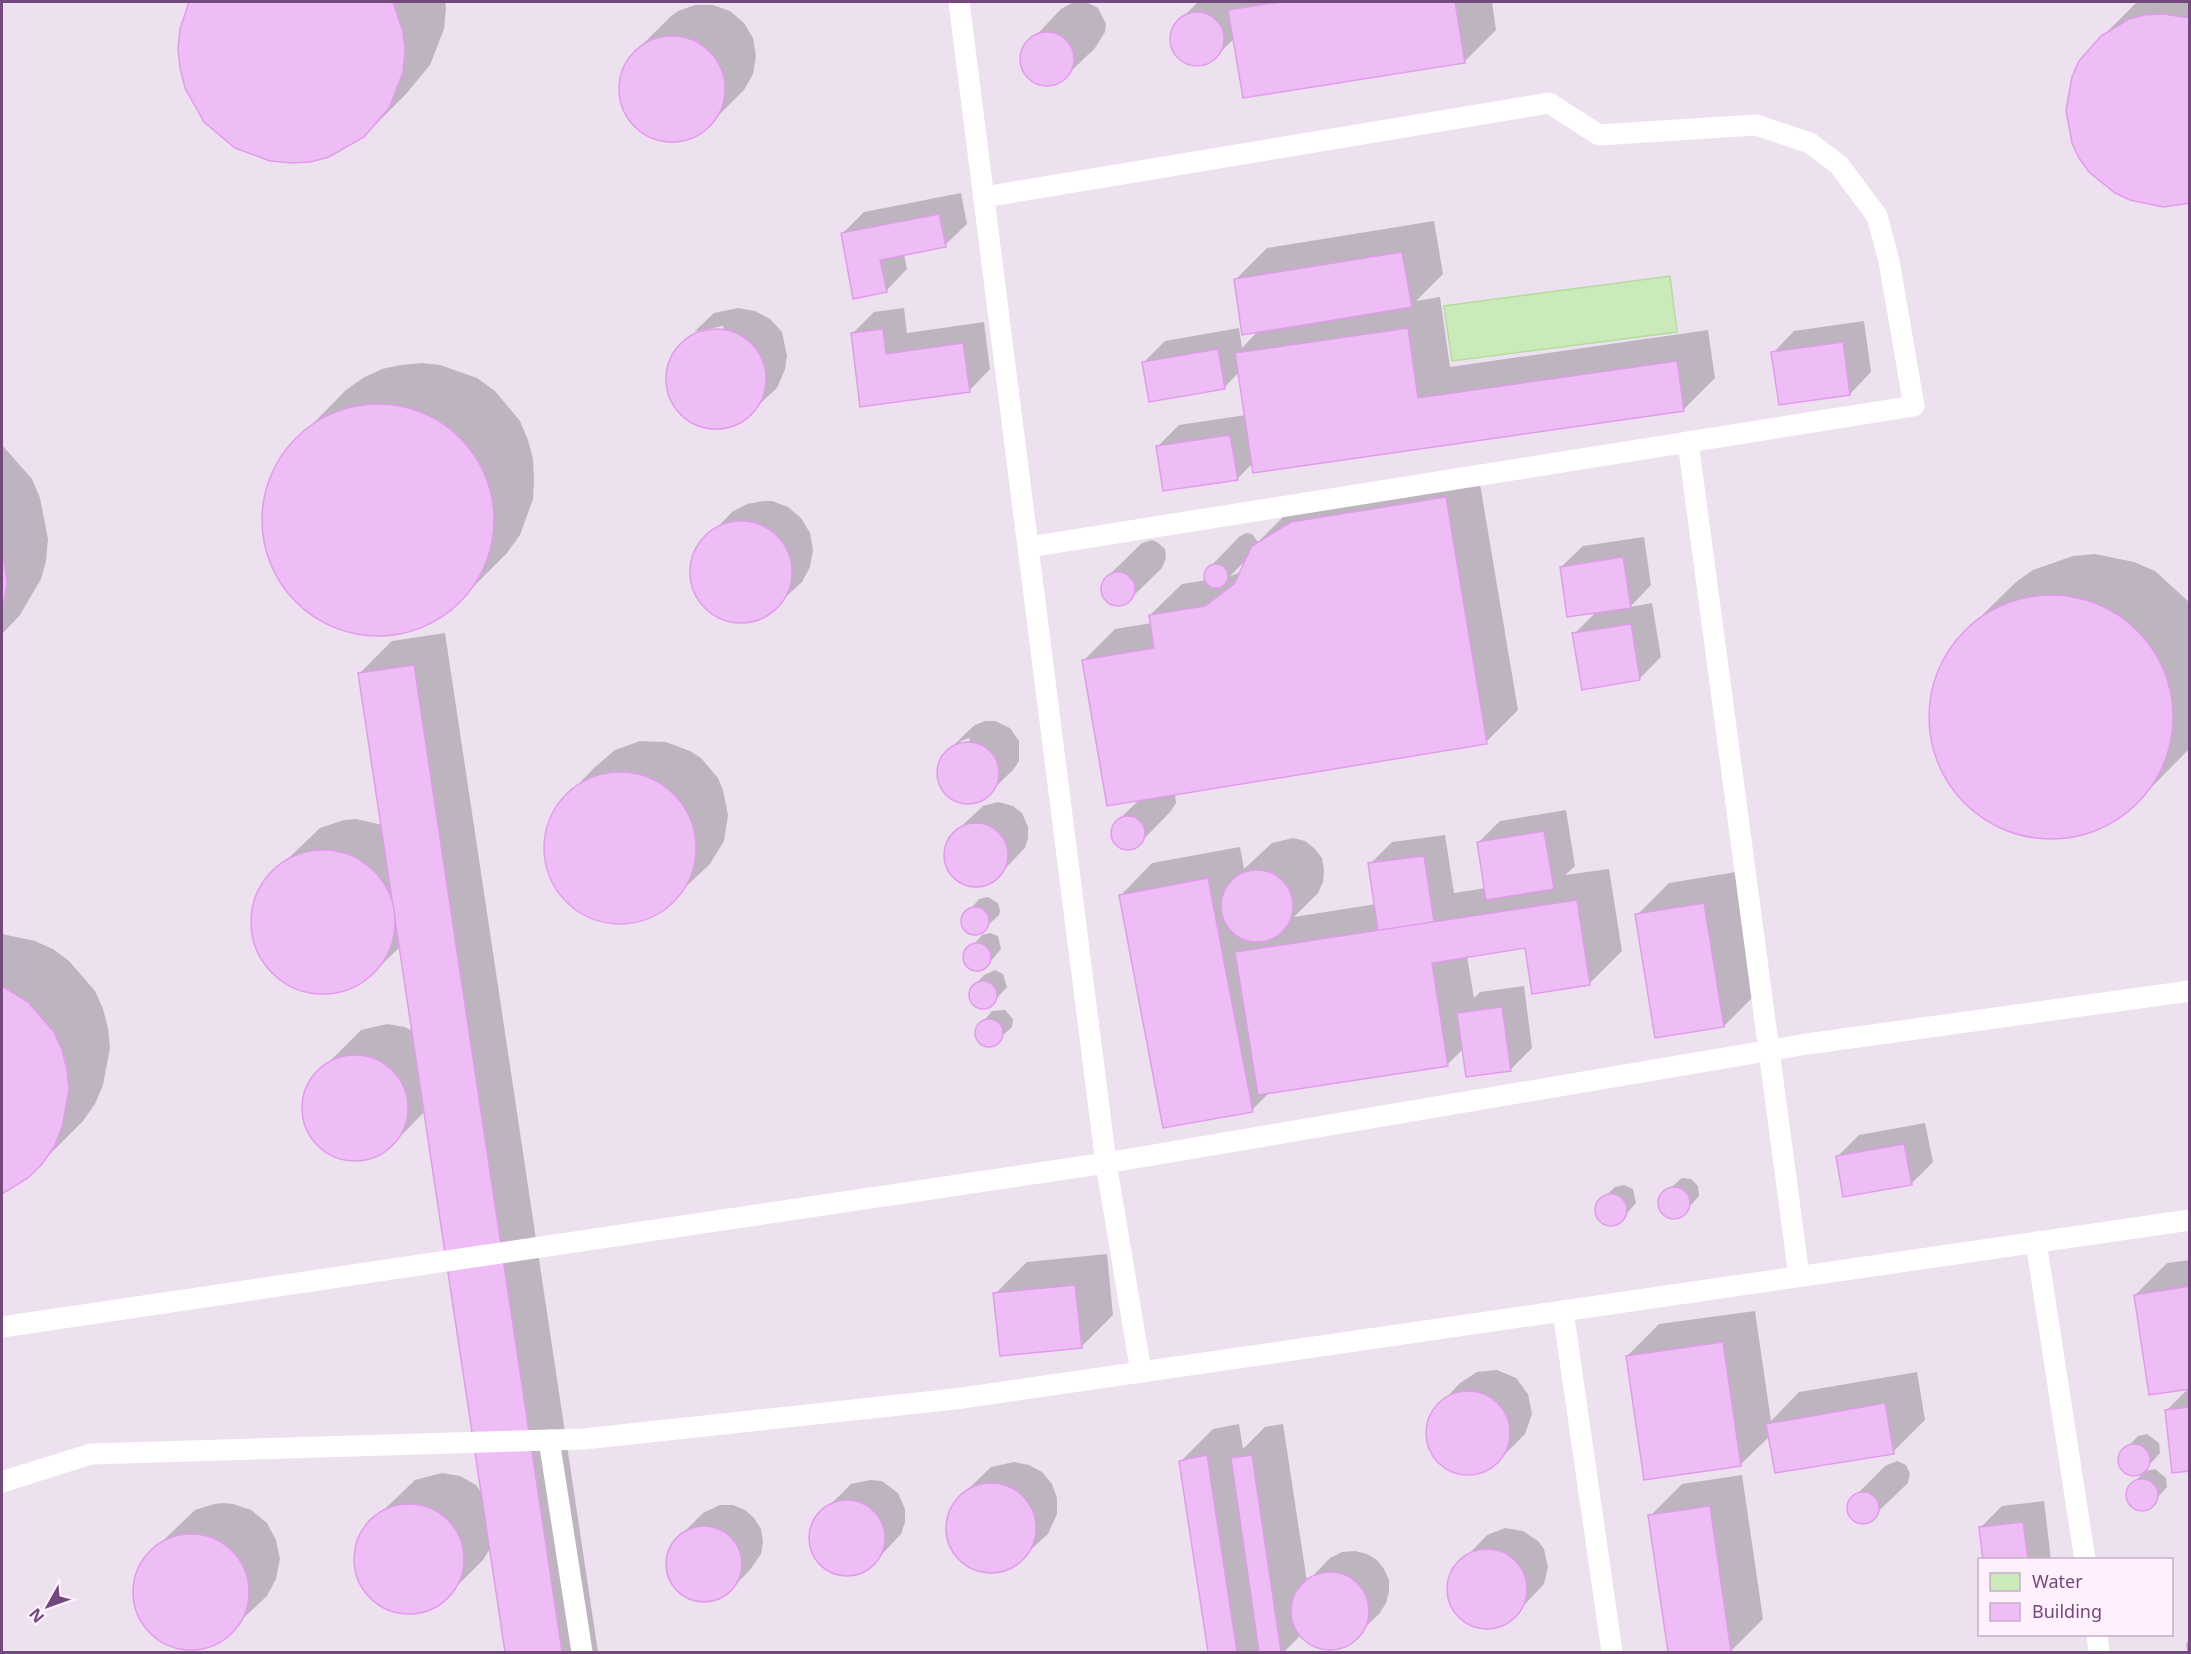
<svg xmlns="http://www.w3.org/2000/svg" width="2191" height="1654" viewBox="0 0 2191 1654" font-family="'Noto Sans',sans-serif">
<rect width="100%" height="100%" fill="#fee8fc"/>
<path fill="#eee1ef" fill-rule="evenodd" d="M 2,2 L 2189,2 L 2189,1652 L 2,1652 ZM 1980,1560 L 2172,1560 L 2172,1634 L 1980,1634 Z"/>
<path fill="#cbeaba" stroke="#b5dca0" stroke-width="1.5" d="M 1670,276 L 1677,332 L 1452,361 L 1444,306 Z"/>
<g fill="#0003" fill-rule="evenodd">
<path d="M 191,2 L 445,2 L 446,8 L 444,29 L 430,65 L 406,94 L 364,136 L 187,10 Z"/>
<path d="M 1074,2 L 1086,2 L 1098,8 L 1106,24 L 1105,32 L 1095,48 L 1062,80 L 1054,83 L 1037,83 L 1030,78 L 1022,64 L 1023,49 L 1061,9 Z"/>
<path d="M 1198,2 L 1492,2 L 1496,30 L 1464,62 L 1235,38 L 1212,60 L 1196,64 L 1180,58 L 1175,52 L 1172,36 L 1178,22 Z"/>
<path d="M 2137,2 L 2190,2 L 2190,201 L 2102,37 Z"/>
<path d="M 695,5 L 713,5 L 730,11 L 744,23 L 753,38 L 756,56 L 753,74 L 744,90 L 705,129 L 689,138 L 663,140 L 646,134 L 632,122 L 623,107 L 620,89 L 627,63 L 638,49 L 671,16 L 678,11 Z"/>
<path d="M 961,193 L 967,224 L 945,245 L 904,254 L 907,269 L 886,291 L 842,234 L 864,212 Z"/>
<path d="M 1434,221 L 1443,274 L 1416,301 L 1440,297 L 1450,367 L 1708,330 L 1715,378 L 1683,410 L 1253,463 L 1237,479 L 1157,447 L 1179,425 L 1246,415 L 1239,372 L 1224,388 L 1143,363 L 1165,341 L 1239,328 L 1242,348 L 1259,330 L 1235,280 L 1267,248 Z"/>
<path d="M 738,308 L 755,311 L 770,319 L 782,332 L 787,356 L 785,369 L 777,388 L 740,422 L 725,427 L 699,425 L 684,416 L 673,404 L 667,379 L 670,362 L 679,348 L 693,333 L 693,335 L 724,329 L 723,326 L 694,332 L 714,313 Z"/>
<path d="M 904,308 L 907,333 L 984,322 L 990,369 L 969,391 L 861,405 L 852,334 L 874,312 Z"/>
<path d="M 1864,321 L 1871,372 L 1850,394 L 1773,353 L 1794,331 Z"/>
<path d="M 422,363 L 440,365 L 477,378 L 495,391 L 520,421 L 528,440 L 533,459 L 534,480 L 533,499 L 520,535 L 507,553 L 451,609 L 435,620 L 416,629 L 397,633 L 358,633 L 338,627 L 321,619 L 303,607 L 290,594 L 279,577 L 270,557 L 265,535 L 263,518 L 265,499 L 271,479 L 279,462 L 291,446 L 346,390 L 363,378 L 382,369 L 401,365 Z"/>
<path d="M 2,445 L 32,479 L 40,498 L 48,539 L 46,561 L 41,579 L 20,615 L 2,634 Z"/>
<path d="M 1477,466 L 1518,710 L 1486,742 L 1175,793 L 1176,803 L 1171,811 L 1139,844 L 1130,848 L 1125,848 L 1116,843 L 1112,833 L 1115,823 L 1140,799 L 1083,661 L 1115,629 L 1152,623 L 1150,615 L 1182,584 L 1207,580 L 1205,575 L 1208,569 L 1240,536 L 1246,533 L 1252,534 L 1258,542 L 1286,514 ZM 1248,558 L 1242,572 L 1230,576 Z"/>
<path d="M 763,501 L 772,501 L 788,507 L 801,518 L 810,533 L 813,550 L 810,567 L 802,582 L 766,615 L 750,621 L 733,621 L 717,615 L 704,604 L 695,589 L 692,572 L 693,563 L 699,547 L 732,512 L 747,504 Z"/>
<path d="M 1644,537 L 1651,585 L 1630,607 L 1652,603 L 1661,657 L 1640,678 L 1583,688 L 1574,634 L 1596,612 L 1561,567 L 1583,546 Z"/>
<path d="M 1152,540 L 1157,542 L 1165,549 L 1166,558 L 1162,568 L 1129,600 L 1120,604 L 1115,604 L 1106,599 L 1104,595 L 1103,585 L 1109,575 L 1142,543 Z"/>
<path d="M 2095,554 L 2134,562 L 2155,571 L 2190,603 L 2190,748 L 2143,796 L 2112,822 L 2092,831 L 2070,836 L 2050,838 L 2030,836 L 2010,831 L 1990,821 L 1973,809 L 1959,794 L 1937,758 L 1932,736 L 1930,715 L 1932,696 L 1938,676 L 1959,638 L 2016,582 L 2033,570 L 2073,556 Z"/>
<path d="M 445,633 L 598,1652 L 507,1652 L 491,1547 L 483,1560 L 450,1593 L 436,1605 L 419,1611 L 391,1609 L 375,1600 L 363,1586 L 356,1568 L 356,1549 L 368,1525 L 415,1480 L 442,1473 L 460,1476 L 476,1485 L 483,1495 L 425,1111 L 395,1142 L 372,1157 L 355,1159 L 337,1156 L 322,1147 L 310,1134 L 304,1117 L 307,1091 L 316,1075 L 361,1030 L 387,1024 L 405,1027 L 414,1032 L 401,946 L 378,968 L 359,984 L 348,989 L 323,993 L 299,988 L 278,977 L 261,958 L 254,934 L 253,922 L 257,898 L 262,887 L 269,877 L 320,828 L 344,820 L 356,819 L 382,825 L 360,673 L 392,641 Z"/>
<path d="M 985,721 L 995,721 L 1010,728 L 1019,741 L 1019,761 L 1013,770 L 983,799 L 973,803 L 957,801 L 948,796 L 942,788 L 938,779 L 940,763 L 945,754 L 967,732 L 975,725 ZM 969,738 L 970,741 L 959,745 L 959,742 Z"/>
<path d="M 640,741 L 666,742 L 690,751 L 701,758 L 718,778 L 723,790 L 728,815 L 724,841 L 710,864 L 658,913 L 633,922 L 607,922 L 583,913 L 572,906 L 555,886 L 550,874 L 545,848 L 549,822 L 563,800 L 595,767 L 615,750 Z"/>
<path d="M 998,802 L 1013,806 L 1022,813 L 1028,827 L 1028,838 L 1025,848 L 996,878 L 987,884 L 976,886 L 956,879 L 947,865 L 945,855 L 947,844 L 952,835 L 983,806 Z"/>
<path d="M 1566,810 L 1575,866 L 1565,875 L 1609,869 L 1622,951 L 1590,983 L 1526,946 L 1467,956 L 1474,998 L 1480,992 L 1524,986 L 1532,1048 L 1510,1070 L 1463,1049 L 1447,1065 L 1271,1091 L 1252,1110 L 1121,895 L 1152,863 L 1240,847 L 1244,869 L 1272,843 L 1293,838 L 1305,841 L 1314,848 L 1322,858 L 1324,870 L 1323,882 L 1318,893 L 1294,917 L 1376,904 L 1370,864 L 1392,842 L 1445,835 L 1454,893 L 1486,888 L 1478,843 L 1500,821 Z"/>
<path d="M 1736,872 L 1756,994 L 1724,1026 L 1637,915 L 1669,883 Z"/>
<path d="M 988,897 L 998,903 L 1000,911 L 999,915 L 978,934 L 970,933 L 964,927 L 963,918 L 979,899 Z"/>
<path d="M 990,933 L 998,936 L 1001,949 L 985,968 L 976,970 L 969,967 L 964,956 L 982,935 Z"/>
<path d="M 2,934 L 35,941 L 53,949 L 69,961 L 95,991 L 103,1009 L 108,1028 L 110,1048 L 103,1085 L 95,1104 L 83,1121 L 27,1177 L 2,1192 Z"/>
<path d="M 995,970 L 1003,974 L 1007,987 L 990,1006 L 981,1008 L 972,1001 L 969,994 L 973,987 L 984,975 Z"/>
<path d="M 1005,1010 L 1013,1019 L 1012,1027 L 991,1046 L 983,1045 L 977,1038 L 976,1030 L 992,1011 Z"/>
<path d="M 1925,1123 L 1933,1162 L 1911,1184 L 1838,1156 L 1859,1135 Z"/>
<path d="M 1682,1178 L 1691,1179 L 1698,1186 L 1699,1196 L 1682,1215 L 1678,1217 L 1668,1216 L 1660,1206 L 1660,1197 Z"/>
<path d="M 1624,1185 L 1633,1189 L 1636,1203 L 1619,1222 L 1606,1224 L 1599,1218 L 1597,1209 L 1600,1201 L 1615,1187 Z"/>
<path d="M 1107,1254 L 1113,1315 L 1081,1347 L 995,1294 L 1027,1262 Z"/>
<path d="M 2190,1260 L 2190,1469 L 2166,1411 L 2189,1388 L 2135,1295 L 2167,1263 Z"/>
<path d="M 1755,1311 L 1771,1421 L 1799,1392 L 1917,1372 L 1925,1420 L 1893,1452 L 1770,1436 L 1740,1465 L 1627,1356 L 1659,1324 Z"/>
<path d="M 1497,1370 L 1516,1378 L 1528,1394 L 1532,1414 L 1525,1434 L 1495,1464 L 1478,1473 L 1467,1474 L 1447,1468 L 1439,1461 L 1429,1443 L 1428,1423 L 1432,1413 L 1460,1383 L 1477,1372 Z"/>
<path d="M 1239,1424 L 1243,1449 L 1265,1427 L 1283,1424 L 1307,1582 L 1330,1558 L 1342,1552 L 1355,1551 L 1367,1554 L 1377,1560 L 1384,1569 L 1389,1580 L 1389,1592 L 1386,1603 L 1380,1613 L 1349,1643 L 1338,1648 L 1326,1648 L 1314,1645 L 1301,1635 L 1284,1652 L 1209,1652 L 1181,1461 L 1213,1429 Z"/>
<path d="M 2147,1434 L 2159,1443 L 2160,1453 L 2143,1472 L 2133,1474 L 2125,1471 L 2120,1463 L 2124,1451 L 2138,1436 Z"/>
<path d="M 1897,1461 L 1906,1465 L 1910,1474 L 1908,1483 L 1867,1522 L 1853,1519 L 1849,1506 L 1853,1498 L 1885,1466 Z"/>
<path d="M 1014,1462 L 1029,1465 L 1042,1472 L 1052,1484 L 1057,1498 L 1057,1514 L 1048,1534 L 1013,1566 L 991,1572 L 976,1569 L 963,1562 L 953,1550 L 948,1529 L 950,1513 L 957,1500 L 991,1467 Z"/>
<path d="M 2155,1469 L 2166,1478 L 2167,1487 L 2150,1506 L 2136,1508 L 2130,1502 L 2128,1494 L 2131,1485 L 2145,1471 Z"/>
<path d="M 1742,1475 L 1763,1619 L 1731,1651 L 1669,1652 L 1650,1516 L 1682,1484 Z"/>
<path d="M 870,1480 L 882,1481 L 898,1493 L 905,1509 L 905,1522 L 901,1534 L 870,1567 L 853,1574 L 841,1575 L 829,1570 L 819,1562 L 811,1545 L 811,1532 L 815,1520 L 851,1484 Z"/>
<path d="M 2044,1501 L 2051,1560 L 1984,1560 L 1980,1528 L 2002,1506 Z"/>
<path d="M 223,1503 L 233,1504 L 251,1510 L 267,1523 L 276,1540 L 280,1559 L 276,1579 L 267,1596 L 219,1641 L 200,1648 L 181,1648 L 163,1641 L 154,1635 L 141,1620 L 138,1611 L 134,1592 L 138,1573 L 147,1556 L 195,1510 L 214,1504 Z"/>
<path d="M 720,1505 L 733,1505 L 745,1510 L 754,1518 L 761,1529 L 763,1542 L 761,1554 L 750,1570 L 728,1592 L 717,1598 L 704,1600 L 692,1598 L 676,1587 L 668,1570 L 668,1557 L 673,1545 L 681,1535 L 703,1513 Z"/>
<path d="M 1505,1528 L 1523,1531 L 1538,1541 L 1544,1549 L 1548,1567 L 1544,1584 L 1509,1621 L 1492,1627 L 1482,1628 L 1465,1621 L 1453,1607 L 1450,1598 L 1449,1580 L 1453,1571 L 1487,1535 Z"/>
<path d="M 2190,1640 L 2190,1652 L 2187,1652 L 2186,1643 Z"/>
</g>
<g fill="#efbdf6" stroke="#e09cea" stroke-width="1.5">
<path d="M 189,2 L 393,2 L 403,32 L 405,50 L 403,72 L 389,108 L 364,137 L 329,157 L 310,162 L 292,163 L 270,161 L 235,148 L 204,122 L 185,88 L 180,68 L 178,49 L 180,29 Z"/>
<path d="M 1279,2 L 1455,2 L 1465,63 L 1243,98 L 1228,10 Z"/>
<circle cx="1197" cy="39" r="27"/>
<path d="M 2163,14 L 2190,18 L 2190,203 L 2163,207 L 2130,200 L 2115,193 L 2089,172 L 2079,158 L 2072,143 L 2066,110 L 2072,77 L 2079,61 L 2101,36 L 2129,19 L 2145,15 Z"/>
<circle cx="1047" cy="59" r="27"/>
<circle cx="672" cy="89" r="53"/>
<path d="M 939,214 L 946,247 L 880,260 L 887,292 L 853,299 L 841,233 Z"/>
<path d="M 1402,252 L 1412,307 L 1242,335 L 1234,279 Z"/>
<path d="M 1408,328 L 1418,398 L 1677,361 L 1684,411 L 1253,473 L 1235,353 Z"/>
<circle cx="716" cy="379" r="50"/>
<path d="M 883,329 L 886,354 L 963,343 L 970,392 L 860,407 L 851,333 Z"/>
<path d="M 1843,342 L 1850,395 L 1779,405 L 1771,352 Z"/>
<path d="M 1218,349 L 1225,389 L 1149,402 L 1142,362 Z"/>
<circle cx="378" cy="520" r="116"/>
<path d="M 1230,435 L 1238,480 L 1163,491 L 1156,446 Z"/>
<path d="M 1446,497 L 1487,744 L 1107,806 L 1082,660 L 1154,648 L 1149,615 L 1205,606 L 1234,584 L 1252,546 L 1291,522 Z"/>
<circle cx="741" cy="572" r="51"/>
<path d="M 2,548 L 7,582 L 2,616 Z"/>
<path d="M 1623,557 L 1631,608 L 1567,617 L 1560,567 Z"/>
<circle cx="1216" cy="576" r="12"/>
<circle cx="1118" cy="589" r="17"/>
<circle cx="2051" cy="717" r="122"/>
<path d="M 1631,624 L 1640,680 L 1582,690 L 1572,633 Z"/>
<path d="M 414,665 L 562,1652 L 505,1652 L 358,673 Z"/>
<circle cx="968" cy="773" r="31"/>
<circle cx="620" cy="848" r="76"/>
<circle cx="1128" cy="833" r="17"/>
<circle cx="976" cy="855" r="32"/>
<path d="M 1544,831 L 1554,889 L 1486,900 L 1477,842 Z"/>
<circle cx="323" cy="922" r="72"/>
<path d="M 1424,856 L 1434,922 L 1378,931 L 1368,863 Z"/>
<circle cx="1257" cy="906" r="36"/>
<path d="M 1208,878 L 1253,1112 L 1163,1128 L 1119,895 Z"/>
<path d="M 1577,900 L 1590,985 L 1532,994 L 1525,948 L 1432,963 L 1448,1066 L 1258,1095 L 1235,952 Z"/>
<path d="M 1704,903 L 1724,1027 L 1655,1038 L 1635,914 Z"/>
<circle cx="975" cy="921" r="14"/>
<circle cx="977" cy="957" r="14"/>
<circle cx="983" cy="995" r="14"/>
<path d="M 2,986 L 28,1002 L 54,1032 L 62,1050 L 67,1070 L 69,1090 L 62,1127 L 54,1147 L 42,1164 L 28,1178 L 2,1194 Z"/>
<path d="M 1502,1007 L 1511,1071 L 1466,1077 L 1457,1013 Z"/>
<circle cx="989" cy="1033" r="14"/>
<circle cx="355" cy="1108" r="53"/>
<path d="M 1904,1144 L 1912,1185 L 1843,1197 L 1836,1156 Z"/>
<circle cx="1674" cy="1203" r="16"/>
<circle cx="1611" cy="1210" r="16"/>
<path d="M 1075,1285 L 1082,1348 L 1000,1356 L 993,1293 Z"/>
<path d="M 2190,1286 L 2190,1389 L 2149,1395 L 2134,1295 Z"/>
<path d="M 1723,1342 L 1741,1466 L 1644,1480 L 1626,1356 Z"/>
<circle cx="1468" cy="1433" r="42"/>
<path d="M 1885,1403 L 1894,1454 L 1775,1473 L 1766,1424 Z"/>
<path d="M 2190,1407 L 2190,1471 L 2172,1473 L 2165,1410 Z"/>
<circle cx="2134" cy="1460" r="16"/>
<path d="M 1207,1455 L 1237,1652 L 1208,1652 L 1179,1461 Z"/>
<path d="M 1252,1455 L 1281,1652 L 1259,1652 L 1231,1458 Z"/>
<circle cx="2142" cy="1495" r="16"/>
<circle cx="991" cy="1528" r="45"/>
<circle cx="1863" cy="1508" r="16"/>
<circle cx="847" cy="1538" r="38"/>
<circle cx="409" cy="1559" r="55"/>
<path d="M 1710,1506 L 1731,1652 L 1668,1652 L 1648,1515 Z"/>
<path d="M 2023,1522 L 2028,1560 L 1983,1560 L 1979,1527 Z"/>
<circle cx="704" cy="1564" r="38"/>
<circle cx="191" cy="1592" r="58"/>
<circle cx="1487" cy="1589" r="40"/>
<circle cx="1330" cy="1611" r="39"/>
</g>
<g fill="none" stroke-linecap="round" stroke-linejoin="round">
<g stroke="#fff" stroke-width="21">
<path d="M 984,197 L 1549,103 L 1599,135 L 1756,125 L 1810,143 L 1839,165 L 1877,216 L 1889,261 L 1914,406 L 1029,547"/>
<path d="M 1688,442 L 1799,1276"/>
<path d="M 2036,1242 L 2085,1560"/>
<path d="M 1563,1311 L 1612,1652"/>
<path d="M 2,1327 L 1106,1163 L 959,2"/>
<path d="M 1141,1372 L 1106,1163 L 1807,1044 L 2190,991"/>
<path d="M 549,1440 L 582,1652"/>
<path d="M 2,1482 L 91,1454 L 584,1439 L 955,1399 L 2190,1220"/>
<path d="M 2097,1634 L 2099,1652"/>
</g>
</g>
<rect width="2191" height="1654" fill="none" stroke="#73497b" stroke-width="6"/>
<rect x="1978" y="1558" width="195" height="78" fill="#fff0fe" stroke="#c7adca" stroke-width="1.5"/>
<rect x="1990" y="1573" width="30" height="18" fill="#cbeaba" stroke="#c7adca" stroke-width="1.5"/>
<text x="2032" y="1588" font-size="18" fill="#73497b">Water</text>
<rect x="1990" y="1603" width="30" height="18" fill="#efbdf6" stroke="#c7adca" stroke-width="1.5"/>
<text x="2032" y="1618" font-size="18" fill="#73497b">Building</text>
<g transform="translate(48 1606) rotate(230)" stroke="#fff0fe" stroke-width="4.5" paint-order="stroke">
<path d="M0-4.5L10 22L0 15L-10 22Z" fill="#73497b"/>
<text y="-9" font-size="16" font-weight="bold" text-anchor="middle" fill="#73497b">N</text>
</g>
</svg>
